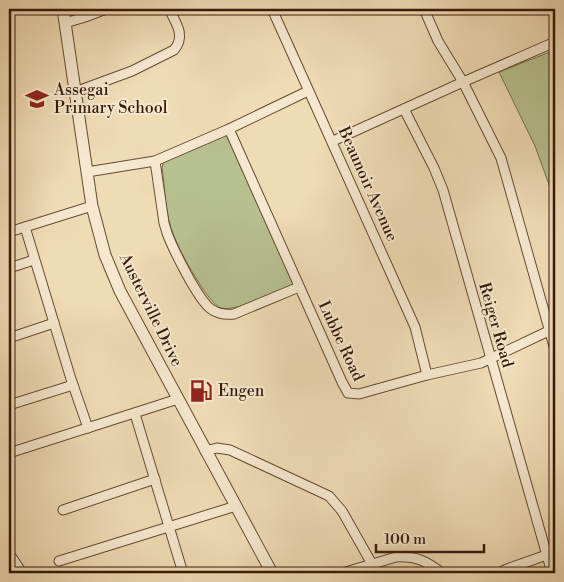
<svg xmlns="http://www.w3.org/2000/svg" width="564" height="582" viewBox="0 0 564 582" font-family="'Libre Bodoni',serif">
<rect width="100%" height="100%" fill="#efdbb4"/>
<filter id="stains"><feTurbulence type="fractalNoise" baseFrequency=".004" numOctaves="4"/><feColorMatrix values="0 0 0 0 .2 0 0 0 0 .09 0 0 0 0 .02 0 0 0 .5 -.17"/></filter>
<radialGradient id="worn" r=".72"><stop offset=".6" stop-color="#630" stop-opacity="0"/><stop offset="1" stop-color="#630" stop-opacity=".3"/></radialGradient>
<g fill="#b7c18f" stroke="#786e4c">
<path d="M 555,50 L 555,201 L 535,146 L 499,72 Z"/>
<path d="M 224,134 L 230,138 L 294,284 C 278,291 237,312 222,308 C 208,305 179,250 174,236 C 165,215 165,189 162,167 L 164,161 Z"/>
</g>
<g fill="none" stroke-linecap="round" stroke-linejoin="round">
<defs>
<g id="minor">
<path d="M 272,9 L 415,327 L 427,375"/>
<path d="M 424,9 L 438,41 L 463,82 L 501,158 L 555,350"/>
<path d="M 65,23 L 85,17 L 106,9"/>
<path d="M 75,92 L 132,71 L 174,50 C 186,36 176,23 169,9"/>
<path d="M 404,109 L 434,168 L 443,190 L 552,573"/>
<path d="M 229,129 L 342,382 L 348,393 L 359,394 L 427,375 L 481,363 L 555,328"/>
<path d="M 333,141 L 463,82 L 555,42"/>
<path d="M 155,161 L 164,223 L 167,233 C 173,249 198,300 211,309 C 218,314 226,315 234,314 L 299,287"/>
<path d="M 87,172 L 155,161 L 229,129 L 308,91"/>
<path d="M 25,227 L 71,379 L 88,428"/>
<path d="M 9,232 L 92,206"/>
<path d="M 9,268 L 34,260"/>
<path d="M 9,338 L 54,323"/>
<path d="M 9,405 L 73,385"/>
<path d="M 135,414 L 183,573"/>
<path d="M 205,451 L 217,448 L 230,450 L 329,496 L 342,511 L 372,564"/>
<path d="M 9,453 L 178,399"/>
<path d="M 63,510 L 155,479"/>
<path d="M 9,553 L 22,573"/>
<path d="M 59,561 L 236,506"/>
<path d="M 342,573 L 396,557 C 415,555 428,562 442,573"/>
<path d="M 498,573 L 507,569 L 555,552"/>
</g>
<path id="tertiary" d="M 63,9 L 92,206 L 105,255 L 120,291 L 272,573"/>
</defs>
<use href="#minor" stroke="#664a33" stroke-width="11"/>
<use href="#tertiary" stroke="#664a33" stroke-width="13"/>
<use href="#minor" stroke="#f5e8ce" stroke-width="9"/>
<use href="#tertiary" stroke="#f5e8ce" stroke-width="11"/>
</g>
<defs>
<symbol id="school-bare" viewBox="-9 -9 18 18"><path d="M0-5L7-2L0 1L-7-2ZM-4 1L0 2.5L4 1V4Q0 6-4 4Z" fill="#8f2418" stroke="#f5e8ce" stroke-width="2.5" paint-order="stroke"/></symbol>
<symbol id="fuel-bare" viewBox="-9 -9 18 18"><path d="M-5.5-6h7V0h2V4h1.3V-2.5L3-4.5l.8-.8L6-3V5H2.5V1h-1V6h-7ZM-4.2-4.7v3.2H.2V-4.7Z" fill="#8f2418" stroke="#f5e8ce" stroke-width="2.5" paint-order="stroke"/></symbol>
</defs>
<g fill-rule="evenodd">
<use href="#school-bare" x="21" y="83" width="32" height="32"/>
<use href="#fuel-bare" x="185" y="375" width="32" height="32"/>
</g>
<g text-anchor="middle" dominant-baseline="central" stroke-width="4" stroke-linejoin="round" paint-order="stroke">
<g font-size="16" fill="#381a08" stroke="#f5e8ce" text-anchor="start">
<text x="54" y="90">Assegai<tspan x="54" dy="18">Primary School</tspan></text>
<text x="218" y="391">Engen</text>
</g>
<g font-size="16" fill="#381a08" stroke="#f5e8ce">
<text transform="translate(368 184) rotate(66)">Beaunoir Avenue</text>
<text transform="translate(151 310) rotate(64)">Austerville Drive</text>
<text transform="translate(496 325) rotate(74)">Reiger Road</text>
<text transform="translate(341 341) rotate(65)">Lubbe Road</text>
</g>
</g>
<rect width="564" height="582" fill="none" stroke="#efdbb4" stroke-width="30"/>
<rect x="10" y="10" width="544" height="562" fill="none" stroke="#381a08" stroke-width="2.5"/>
<rect x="15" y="15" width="534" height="552" fill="none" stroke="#381a08"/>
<path d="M376 544v8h108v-8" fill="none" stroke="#381a08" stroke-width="2.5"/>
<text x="384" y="544" font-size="15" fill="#381a08" stroke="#f5e8ce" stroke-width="4" paint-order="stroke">100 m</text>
<rect width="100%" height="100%" filter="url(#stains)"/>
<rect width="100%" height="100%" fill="url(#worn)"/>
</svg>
